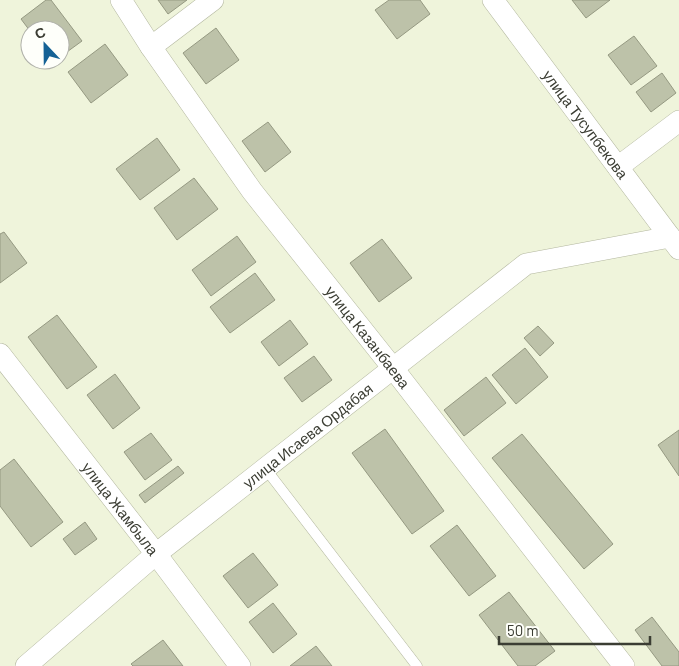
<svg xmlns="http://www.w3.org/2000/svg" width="679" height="666" viewBox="0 0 679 666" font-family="Barlow,sans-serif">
<rect width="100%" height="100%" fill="#eff4db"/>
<g fill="#bdc2a9" stroke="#959982">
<path d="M 46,0 L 51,0 L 82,41 L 60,57 L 60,30 L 30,31 L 21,19 Z"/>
<path d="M 158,0 L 187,0 L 168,14 Z"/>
<path d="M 389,0 L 420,0 L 430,14 L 397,39 L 375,10 Z"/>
<path d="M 572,0 L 610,0 L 586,18 Z"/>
<path d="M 216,28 L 239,60 L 206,84 L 183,53 Z"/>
<path d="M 634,36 L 657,66 L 631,85 L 608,55 Z"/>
<path d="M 105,44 L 128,75 L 91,103 L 68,72 Z"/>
<path d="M 662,73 L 676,93 L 651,112 L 636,92 Z"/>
<path d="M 268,122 L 291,152 L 265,172 L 242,141 Z"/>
<path d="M 157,138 L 180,170 L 140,200 L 116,169 Z"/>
<path d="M 194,178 L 218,209 L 177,240 L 154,208 Z"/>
<path d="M 4,232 L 27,263 L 0,283 L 0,234 Z"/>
<path d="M 237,236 L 256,262 L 211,296 L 192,270 Z"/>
<path d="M 382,239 L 412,278 L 379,302 L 350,263 Z"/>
<path d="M 255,273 L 275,300 L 230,333 L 210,307 Z"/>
<path d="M 57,315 L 97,367 L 67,389 L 28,337 Z"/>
<path d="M 290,320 L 308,344 L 279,366 L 261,342 Z"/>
<path d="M 538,326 L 554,343 L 540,356 L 524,338 Z"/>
<path d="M 525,348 L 548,377 L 516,404 L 492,375 Z"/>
<path d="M 314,356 L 332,380 L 302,402 L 284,378 Z"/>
<path d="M 115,374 L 140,408 L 113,429 L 87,395 Z"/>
<path d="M 486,377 L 506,403 L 464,436 L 444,410 Z"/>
<path d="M 385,429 L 444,511 L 412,534 L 352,453 Z"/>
<path d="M 679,430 L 679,476 L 658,445 Z"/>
<path d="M 151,433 L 172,460 L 145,480 L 124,452 Z"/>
<path d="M 522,434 L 613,544 L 584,569 L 492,458 Z"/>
<path d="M 14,459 L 63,522 L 31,547 L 0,506 L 0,470 Z"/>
<path d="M 178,466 L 184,473 L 145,503 L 139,495 Z"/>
<path d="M 85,522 L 97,539 L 75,555 L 63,539 Z"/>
<path d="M 457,525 L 496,576 L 469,596 L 430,546 Z"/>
<path d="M 253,553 L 278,585 L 248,608 L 223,576 Z"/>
<path d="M 509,592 L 555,651 L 535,666 L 518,666 L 479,615 Z"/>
<path d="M 273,603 L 297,634 L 273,653 L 249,622 Z"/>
<path d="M 652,617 L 679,652 L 679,666 L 662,666 L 635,630 Z"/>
<path d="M 163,640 L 183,666 L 133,666 L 131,664 Z"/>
<path d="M 316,646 L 332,666 L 290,666 Z"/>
</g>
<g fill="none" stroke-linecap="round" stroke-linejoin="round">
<defs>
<path id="service" d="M 265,468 L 417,666"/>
<g id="minor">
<path id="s1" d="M 121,0 L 151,47 L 252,191 L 392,367 L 624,666"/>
<path id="s2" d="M 493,0 L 679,249"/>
<path d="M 151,47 L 213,0"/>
<path d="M 618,167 L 679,121"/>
<path id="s3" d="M 0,354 L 156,554 L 240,666"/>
<path id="s4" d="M 26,666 L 156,554 L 526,264 L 670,237"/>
</g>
</defs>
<use href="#service" stroke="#b3b79f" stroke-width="11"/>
<use href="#minor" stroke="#b3b79f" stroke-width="22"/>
<use href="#service" stroke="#fff" stroke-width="10"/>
<use href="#minor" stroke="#fff" stroke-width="21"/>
</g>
<g text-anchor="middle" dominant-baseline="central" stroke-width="4" stroke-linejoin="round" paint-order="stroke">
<g font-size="15" fill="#3b3d33" stroke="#fefffa">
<text stroke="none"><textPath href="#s2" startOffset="155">улица Тусупбекова</textPath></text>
<text stroke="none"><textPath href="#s1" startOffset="418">улица Казанбаева</textPath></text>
<text stroke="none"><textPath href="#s4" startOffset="364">улица Исаева Ордабая</textPath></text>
<text stroke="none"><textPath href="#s3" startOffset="196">улица Жамбыла</textPath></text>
</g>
</g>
<g transform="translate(45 45) rotate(338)"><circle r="24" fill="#fefffa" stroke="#b0b1aa"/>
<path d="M0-4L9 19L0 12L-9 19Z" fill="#156295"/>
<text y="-8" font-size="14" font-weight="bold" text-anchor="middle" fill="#3b3d33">С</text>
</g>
<path d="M499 636v8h151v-8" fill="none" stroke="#3b3d33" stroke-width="2.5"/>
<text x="507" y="636" font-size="15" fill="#3b3d33" stroke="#fefffa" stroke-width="4" paint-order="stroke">50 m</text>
</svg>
